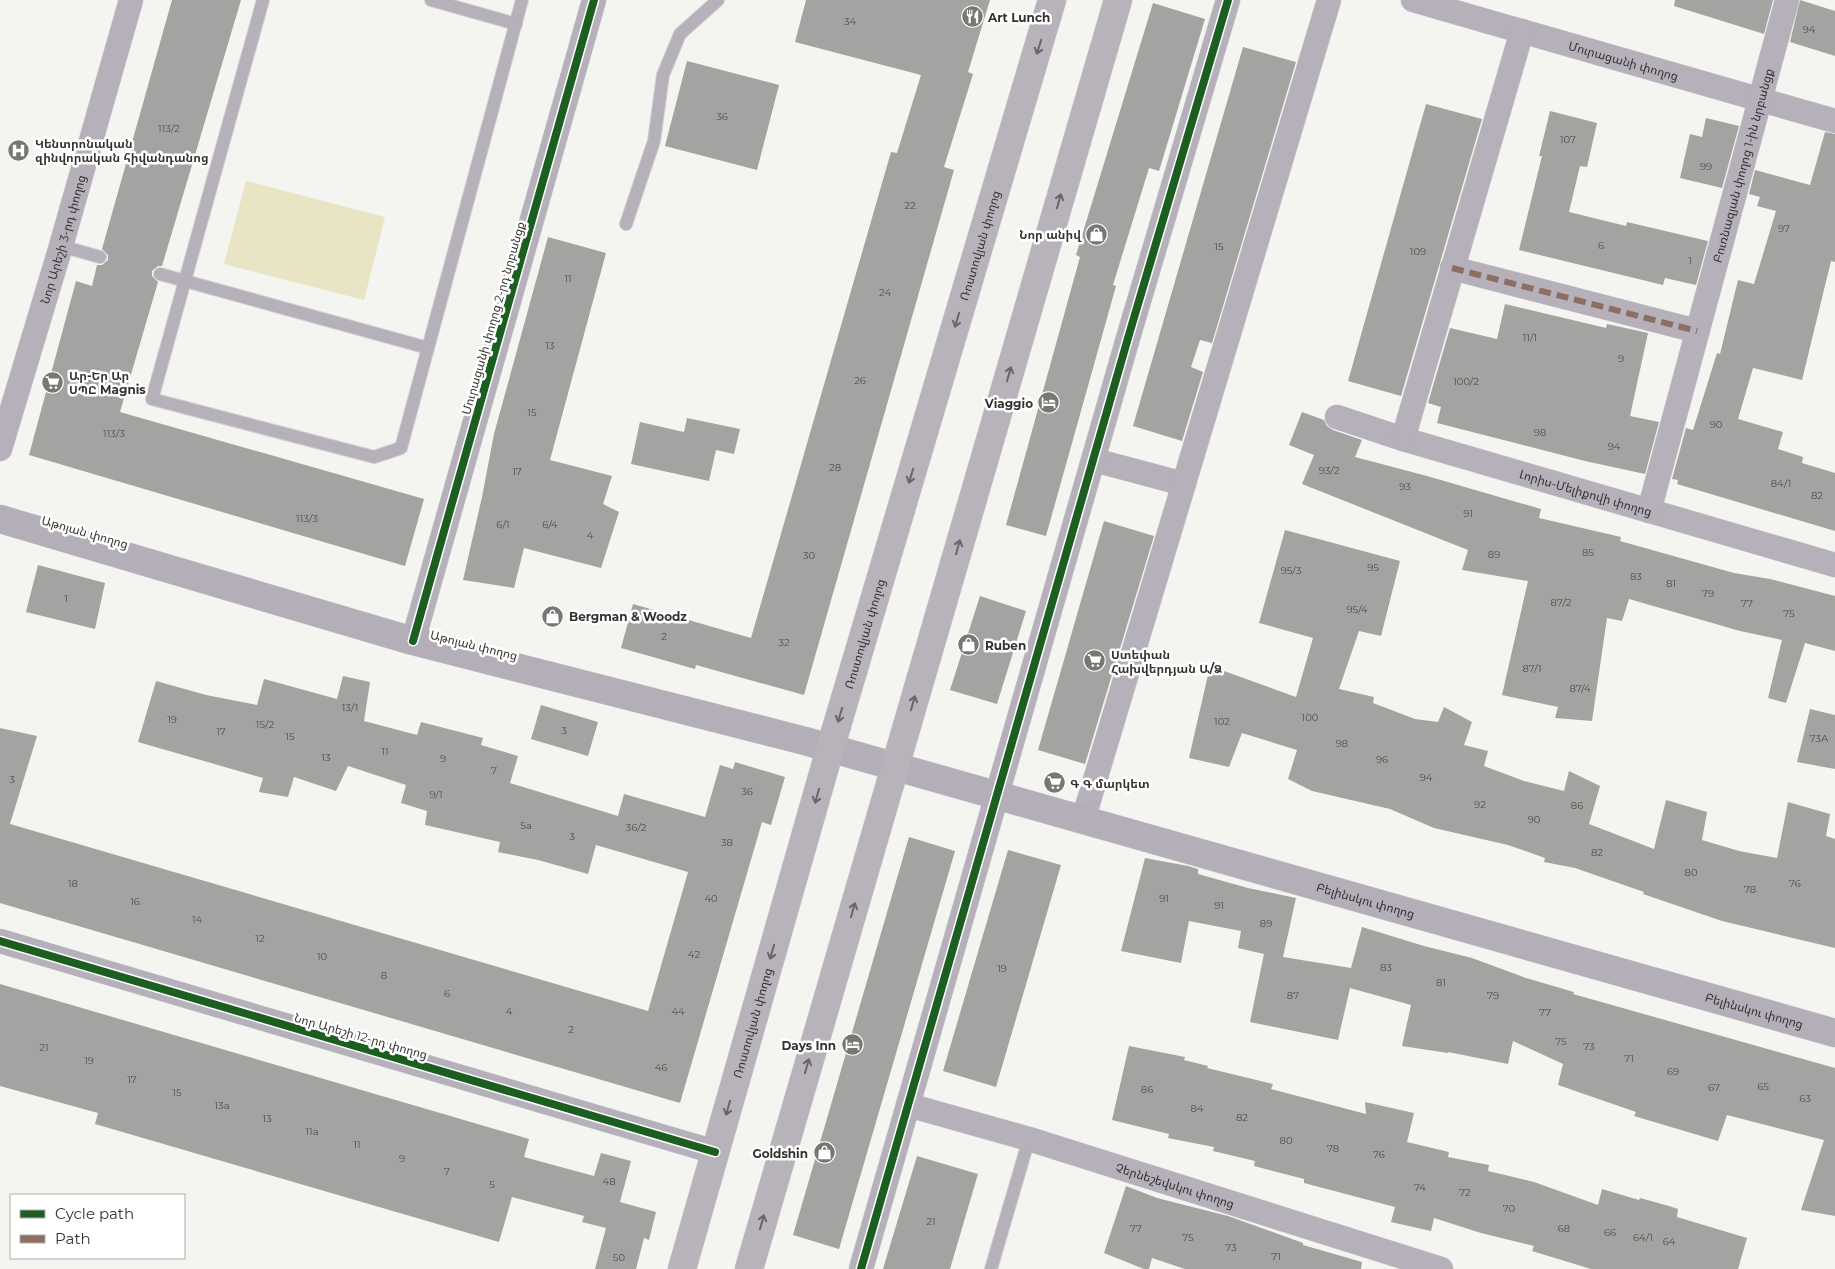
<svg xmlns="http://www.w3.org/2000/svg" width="1835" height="1269" viewBox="0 0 1835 1269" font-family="Montserrat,'Noto Sans Armenian',sans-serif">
<rect width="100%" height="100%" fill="#f4f4f1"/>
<path fill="#e8e4c4" d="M 246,181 L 385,217 L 364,300 L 224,264 Z"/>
<g fill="#a3a3a1">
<path d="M 172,0 L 241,0 L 162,266 L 158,266 L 152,271 L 152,276 L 158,282 L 120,412 L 424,499 L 405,566 L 29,455 L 76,281 L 92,286 L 97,265 L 102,265 L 108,260 L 108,255 L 102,249 Z"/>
<path d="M 806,0 L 990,0 L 968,72 L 973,74 L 944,167 L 954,170 L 804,695 L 696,665 L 695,669 L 621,648 L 633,604 L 751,638 L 891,152 L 897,153 L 921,75 L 795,42 Z"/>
<path d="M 1675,0 L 1773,0 L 1764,34 L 1674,6 Z"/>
<path d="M 1800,0 L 1835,11 L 1835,56 L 1790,42 Z"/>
<path d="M 1153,3 L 1205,19 L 1159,171 L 1149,168 L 1113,285 L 1116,286 L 1046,536 L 1006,525 L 1080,257 L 1076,255 Z"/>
<path d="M 1243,47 L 1296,62 L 1212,343 L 1200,340 L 1191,367 L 1203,372 L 1182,441 L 1133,426 Z"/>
<path d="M 687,61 L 779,85 L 757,170 L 665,146 Z"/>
<path d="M 1426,104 L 1482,119 L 1401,396 L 1348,381 Z"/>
<path d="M 1550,111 L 1597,123 L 1587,167 L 1580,166 L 1569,212 L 1626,226 L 1627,222 L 1708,241 L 1696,285 L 1665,278 L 1663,285 L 1519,250 L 1542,156 L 1539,156 Z"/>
<path d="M 1706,118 L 1739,126 L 1722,188 L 1680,178 L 1690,134 L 1702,137 Z"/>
<path d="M 1825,132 L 1835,134 L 1835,262 L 1831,261 L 1802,380 L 1753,368 L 1738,419 L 1783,432 L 1778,449 L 1803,457 L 1802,463 L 1835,473 L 1835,531 L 1677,484 L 1678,480 L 1672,479 L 1686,428 L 1693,430 L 1717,353 L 1720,354 L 1738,280 L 1754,284 L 1776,211 L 1757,206 L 1760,197 L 1749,194 L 1755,170 L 1810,185 Z"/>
<path d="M 548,237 L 606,253 L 550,460 L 612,476 L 603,504 L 619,512 L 601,568 L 524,548 L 514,588 L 463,580 L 482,497 L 494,434 Z"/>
<path d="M 1505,304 L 1606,328 L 1607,324 L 1648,333 L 1630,416 L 1659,422 L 1645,474 L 1585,461 L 1437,423 L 1441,407 L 1428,403 L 1450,328 L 1497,339 Z"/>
<path d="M 1302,412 L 1324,420 L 1327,426 L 1333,430 L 1362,440 L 1355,457 L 1427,476 L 1541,509 L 1539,518 L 1621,537 L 1620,541 L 1734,573 L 1770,579 L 1835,596 L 1835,651 L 1805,643 L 1786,703 L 1768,698 L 1782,640 L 1740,631 L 1629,599 L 1622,621 L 1607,618 L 1592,721 L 1555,718 L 1558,707 L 1502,695 L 1528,581 L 1462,570 L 1468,550 L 1302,484 L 1314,455 L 1289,445 Z"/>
<path d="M 687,418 L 740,429 L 734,454 L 716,450 L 709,481 L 631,464 L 640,422 L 684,432 Z"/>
<path d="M 1104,521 L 1154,536 L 1085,764 L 1038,750 Z"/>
<path d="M 1285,530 L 1400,561 L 1381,636 L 1359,631 L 1339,689 L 1374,697 L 1373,703 L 1415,719 L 1438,722 L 1444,707 L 1472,722 L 1464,745 L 1488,751 L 1484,766 L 1524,781 L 1564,791 L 1569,771 L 1600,786 L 1589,824 L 1654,849 L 1666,800 L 1707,812 L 1702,840 L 1739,851 L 1777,858 L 1788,802 L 1830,814 L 1826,836 L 1835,839 L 1835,948 L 1722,921 L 1643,894 L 1644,892 L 1575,868 L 1544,862 L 1545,858 L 1508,845 L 1434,828 L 1390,809 L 1312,791 L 1288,779 L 1297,750 L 1242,733 L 1229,767 L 1189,758 L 1210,666 L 1296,697 L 1313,638 L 1259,623 Z"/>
<path d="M 38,565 L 105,583 L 95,629 L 26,612 Z"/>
<path d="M 980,596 L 1026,611 L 997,704 L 950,690 Z"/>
<path d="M 343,676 L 370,682 L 364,721 L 417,735 L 421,722 L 483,738 L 481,745 L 518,756 L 510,783 L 618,816 L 624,794 L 705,817 L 720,765 L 733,769 L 735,762 L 785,777 L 771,825 L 762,822 L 680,1103 L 0,903 L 0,728 L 37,736 L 10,824 L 648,1011 L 688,872 L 596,845 L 588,874 L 538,860 L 498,852 L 500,842 L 425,825 L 427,811 L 401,803 L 406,785 L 348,766 L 336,791 L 294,777 L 288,797 L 259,792 L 263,778 L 138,742 L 156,681 L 206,695 L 257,705 L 264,679 L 337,699 Z"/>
<path d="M 541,705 L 598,722 L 588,756 L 531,739 Z"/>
<path d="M 1810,709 L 1835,715 L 1835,769 L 1797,762 Z"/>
<path d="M 909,837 L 955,851 L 839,1249 L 793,1235 Z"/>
<path d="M 1008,850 L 1061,865 L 996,1087 L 943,1071 Z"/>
<path d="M 1145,858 L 1188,866 L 1198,869 L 1198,874 L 1248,888 L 1296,898 L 1283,957 L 1351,968 L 1362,927 L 1424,946 L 1472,958 L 1526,978 L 1574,992 L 1573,994 L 1835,1068 L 1835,1216 L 1801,1210 L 1824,1140 L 1727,1115 L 1718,1141 L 1634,1116 L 1636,1112 L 1558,1085 L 1563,1064 L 1513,1041 L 1508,1064 L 1448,1052 L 1448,1053 L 1402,1046 L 1411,1005 L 1350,988 L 1338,1040 L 1250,1022 L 1264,954 L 1238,948 L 1241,931 L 1189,921 L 1181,963 L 1121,951 Z"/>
<path d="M 0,984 L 529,1139 L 524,1157 L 594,1176 L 601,1153 L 631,1161 L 620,1202 L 656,1212 L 649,1240 L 644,1238 L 636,1269 L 595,1269 L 606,1228 L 582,1222 L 584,1216 L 512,1197 L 499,1242 L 95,1124 L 98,1113 L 0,1086 Z"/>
<path d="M 1129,1046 L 1185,1057 L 1184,1060 L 1208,1066 L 1207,1068 L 1273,1084 L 1271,1089 L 1366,1114 L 1365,1102 L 1414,1113 L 1407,1142 L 1449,1152 L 1448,1157 L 1489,1165 L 1488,1171 L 1534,1182 L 1598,1205 L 1602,1189 L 1639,1200 L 1640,1198 L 1669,1206 L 1678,1209 L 1677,1217 L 1747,1238 L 1738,1269 L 1591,1269 L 1532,1251 L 1534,1246 L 1481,1233 L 1434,1218 L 1431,1231 L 1391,1222 L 1395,1207 L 1304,1183 L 1304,1179 L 1254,1166 L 1255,1161 L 1213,1151 L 1214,1147 L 1168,1138 L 1169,1134 L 1112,1120 Z"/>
<path d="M 917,1156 L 978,1174 L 950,1269 L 883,1269 Z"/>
<path d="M 1126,1186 L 1157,1198 L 1228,1216 L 1303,1243 L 1303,1245 L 1362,1262 L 1361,1269 L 1185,1269 L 1152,1258 L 1149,1269 L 1144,1269 L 1104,1253 Z"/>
</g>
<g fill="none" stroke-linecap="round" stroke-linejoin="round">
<defs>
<g id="lane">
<path d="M 263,0 L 152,399 L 374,457 L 401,448 L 522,0"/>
<path d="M 431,0 L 516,24"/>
<path d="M 626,224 L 654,141 L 663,75 L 680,34 L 718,0"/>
<path d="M 61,246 L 100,257"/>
<path d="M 160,274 L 428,348"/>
<path d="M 991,1269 L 1029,1139"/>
</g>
<g id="street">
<path id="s1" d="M 1413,0 L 1835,121"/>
<path d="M 1452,268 L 1697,331"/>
<path id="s2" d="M 1337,417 L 1403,439 L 1835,565"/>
<path d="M 1403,439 L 1522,31"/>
<path id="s3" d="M 0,449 L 61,246 L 131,0"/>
<path d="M 1094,460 L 1184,484"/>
<path id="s4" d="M 1649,511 L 1787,0"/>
<path d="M 413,641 L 594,0"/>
<path d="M 1083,820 L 1329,0"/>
<path d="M 0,941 L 715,1152"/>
<path id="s5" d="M 908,1105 L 1029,1139 L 1441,1269"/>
<path d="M 861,1269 L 1128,338 L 1228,0"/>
</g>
<g id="secondary">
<path id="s6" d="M 0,519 L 413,641 L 805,741 L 1835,1033"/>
</g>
<g id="primary">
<path id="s7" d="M 682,1269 L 830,749 L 1052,0"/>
<path d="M 749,1269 L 1118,0"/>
</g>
</defs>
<use href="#lane" stroke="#d0d0cf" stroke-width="14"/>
<use href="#street" stroke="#d0d0cf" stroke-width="25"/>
<use href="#secondary" stroke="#d0d0cf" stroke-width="29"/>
<use href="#primary" stroke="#d0d0cf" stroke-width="29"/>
<use href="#lane" stroke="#b5b0ba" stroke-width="12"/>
<use href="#street" stroke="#b5b0ba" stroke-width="24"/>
<use href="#secondary" stroke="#b3aeb8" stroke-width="28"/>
<use href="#primary" stroke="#b8b3ba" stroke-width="28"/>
<path stroke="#8d6e63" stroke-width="6" stroke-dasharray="12 6" stroke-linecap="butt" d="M 1452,268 L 1697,331"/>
<defs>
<g id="cycleway">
<path d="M 413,641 L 594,0"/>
<path d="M 0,941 L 715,1152"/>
<path d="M 861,1269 L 1128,338 L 1228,0"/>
</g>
</defs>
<use href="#cycleway" stroke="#fff" stroke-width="11"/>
<use href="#cycleway" stroke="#1b5e20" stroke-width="8"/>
</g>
<defs><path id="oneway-shaft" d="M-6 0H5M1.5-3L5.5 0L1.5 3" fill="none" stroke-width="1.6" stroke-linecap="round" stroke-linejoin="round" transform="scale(1.25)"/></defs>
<g stroke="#686668">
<use href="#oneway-shaft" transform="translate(1039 47) rotate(107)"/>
<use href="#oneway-shaft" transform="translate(1059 201) rotate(-74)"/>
<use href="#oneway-shaft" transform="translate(957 320) rotate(107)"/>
<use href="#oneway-shaft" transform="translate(1009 374) rotate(-74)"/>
<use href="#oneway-shaft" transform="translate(911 476) rotate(107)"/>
<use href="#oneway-shaft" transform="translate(958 547) rotate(-74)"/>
<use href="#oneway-shaft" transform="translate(913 703) rotate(-74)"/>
<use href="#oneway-shaft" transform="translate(840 715) rotate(107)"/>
<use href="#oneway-shaft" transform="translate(817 796) rotate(106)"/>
<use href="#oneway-shaft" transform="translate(853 910) rotate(-74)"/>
<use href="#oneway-shaft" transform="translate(772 952) rotate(106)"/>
<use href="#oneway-shaft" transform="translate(807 1066) rotate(-74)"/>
<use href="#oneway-shaft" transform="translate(728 1108) rotate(106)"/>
<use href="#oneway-shaft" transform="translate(762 1222) rotate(-74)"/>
</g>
<defs>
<symbol id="restaurant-disc" viewBox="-11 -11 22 22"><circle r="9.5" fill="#777774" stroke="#fff"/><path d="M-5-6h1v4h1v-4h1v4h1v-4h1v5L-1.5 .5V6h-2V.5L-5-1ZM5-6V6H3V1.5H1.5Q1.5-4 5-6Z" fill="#fff"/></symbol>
<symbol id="hospital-disc" viewBox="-11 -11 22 22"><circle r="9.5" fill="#777774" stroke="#fff"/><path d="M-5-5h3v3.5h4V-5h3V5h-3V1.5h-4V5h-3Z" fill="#fff"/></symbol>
<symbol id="shop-disc" viewBox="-11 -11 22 22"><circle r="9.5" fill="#777774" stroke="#fff"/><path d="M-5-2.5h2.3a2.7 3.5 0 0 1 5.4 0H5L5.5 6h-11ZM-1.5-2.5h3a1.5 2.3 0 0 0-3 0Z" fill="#fff"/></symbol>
<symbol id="supermarket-disc" viewBox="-11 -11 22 22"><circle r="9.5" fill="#777774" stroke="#fff"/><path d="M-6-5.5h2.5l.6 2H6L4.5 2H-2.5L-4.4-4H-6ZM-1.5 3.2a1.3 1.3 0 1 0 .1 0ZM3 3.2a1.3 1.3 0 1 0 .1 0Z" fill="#fff"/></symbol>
<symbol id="hotel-disc" viewBox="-11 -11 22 22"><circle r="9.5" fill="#777774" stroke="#fff"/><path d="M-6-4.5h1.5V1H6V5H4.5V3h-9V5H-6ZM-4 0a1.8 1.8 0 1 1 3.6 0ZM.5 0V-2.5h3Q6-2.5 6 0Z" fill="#fff"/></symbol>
</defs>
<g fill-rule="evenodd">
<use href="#restaurant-disc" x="960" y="4" width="25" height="25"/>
<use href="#hospital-disc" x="6" y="138" width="25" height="25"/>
<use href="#shop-disc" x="1084" y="222" width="25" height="25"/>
<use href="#supermarket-disc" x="40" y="370" width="25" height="25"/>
<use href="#hotel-disc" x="1036" y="390" width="25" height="25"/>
<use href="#shop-disc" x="540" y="604" width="25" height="25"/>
<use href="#shop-disc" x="956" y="632" width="25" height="25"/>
<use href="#supermarket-disc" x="1082" y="648" width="25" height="25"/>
<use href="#supermarket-disc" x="1042" y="770" width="25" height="25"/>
<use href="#hotel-disc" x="840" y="1032" width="25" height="25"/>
<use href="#shop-disc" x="812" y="1140" width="25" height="25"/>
</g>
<g text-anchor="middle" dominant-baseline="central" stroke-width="5" stroke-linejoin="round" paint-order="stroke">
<g font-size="10" fill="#4f4f4d">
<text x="850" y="21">34</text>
<text x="1809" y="29">94</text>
<text x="722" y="116">36</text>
<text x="169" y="128">113/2</text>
<text x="1568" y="139">107</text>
<text x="1706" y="166">99</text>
<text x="910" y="205">22</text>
<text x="1784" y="228">97</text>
<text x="1601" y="245">6</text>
<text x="1219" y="246">15</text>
<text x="1418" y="251">109</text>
<text x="1690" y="260">1</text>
<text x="568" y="278">11</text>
<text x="885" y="292">24</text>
<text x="1530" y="337">11/1</text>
<text x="550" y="345">13</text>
<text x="1621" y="358">9</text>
<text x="860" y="380">26</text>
<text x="1466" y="381">100/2</text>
<text x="532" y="412">15</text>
<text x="1716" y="424">90</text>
<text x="1540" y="432">98</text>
<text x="114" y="433">113/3</text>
<text x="1614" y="446">94</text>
<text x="835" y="467">28</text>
<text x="1329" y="470">93/2</text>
<text x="517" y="471">17</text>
<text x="1781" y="483">84/1</text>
<text x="1405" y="486">93</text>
<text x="1817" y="495">82</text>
<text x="1468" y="513">91</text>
<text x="307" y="518">113/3</text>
<text x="503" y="524">6/1</text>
<text x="550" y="524">6/4</text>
<text x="590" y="535">4</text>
<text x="1588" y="552">85</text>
<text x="1494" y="554">89</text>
<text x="809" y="555">30</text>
<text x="1373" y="567">95</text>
<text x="1291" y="570">95/3</text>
<text x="1636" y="576">83</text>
<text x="1671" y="583">81</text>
<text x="1708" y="593">79</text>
<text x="66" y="598">1</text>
<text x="1561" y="602">87/2</text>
<text x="1747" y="603">77</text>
<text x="1357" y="609">95/4</text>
<text x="1789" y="613">75</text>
<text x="664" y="636">2</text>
<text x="784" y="642">32</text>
<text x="1532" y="668">87/1</text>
<text x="1580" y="688">87/4</text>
<text x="350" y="707">13/1</text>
<text x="1310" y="717">100</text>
<text x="172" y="719">19</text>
<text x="1222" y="721">102</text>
<text x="265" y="724">15/2</text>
<text x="564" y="730">3</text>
<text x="221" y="731">17</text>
<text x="290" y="736">15</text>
<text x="1819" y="738">73А</text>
<text x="1342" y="743">98</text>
<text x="385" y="751">11</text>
<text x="326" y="757">13</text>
<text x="443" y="758">9</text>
<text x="1382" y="759">96</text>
<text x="494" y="770">7</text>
<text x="1426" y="777">94</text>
<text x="12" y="779">3</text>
<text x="747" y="791">36</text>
<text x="436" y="794">9/1</text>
<text x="1480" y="804">92</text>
<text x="1577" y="805">86</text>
<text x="1534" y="819">90</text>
<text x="526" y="825">5a</text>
<text x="636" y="827">36/2</text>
<text x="572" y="836">3</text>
<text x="727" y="842">38</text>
<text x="1597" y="852">82</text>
<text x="1691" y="872">80</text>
<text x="73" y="883">18</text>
<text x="1795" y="883">76</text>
<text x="1750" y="889">78</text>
<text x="711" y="898">40</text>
<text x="1164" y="898">91</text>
<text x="135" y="901">16</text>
<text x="1219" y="905">91</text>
<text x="197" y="919">14</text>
<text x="1266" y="923">89</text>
<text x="260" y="938">12</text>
<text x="694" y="954">42</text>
<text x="322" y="956">10</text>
<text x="1386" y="967">83</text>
<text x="1002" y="968">19</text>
<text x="384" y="975">8</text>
<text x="1441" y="982">81</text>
<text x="447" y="993">6</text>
<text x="1293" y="995">87</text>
<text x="1493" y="995">79</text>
<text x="509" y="1011">4</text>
<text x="678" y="1011">44</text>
<text x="1545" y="1012">77</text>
<text x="571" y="1029">2</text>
<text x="1561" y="1041">75</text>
<text x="1589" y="1046">73</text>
<text x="44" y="1047">21</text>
<text x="1629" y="1058">71</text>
<text x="89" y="1060">19</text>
<text x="661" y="1067">46</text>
<text x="1673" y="1071">69</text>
<text x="132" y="1079">17</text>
<text x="1763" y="1086">65</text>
<text x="1714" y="1087">67</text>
<text x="1147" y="1089">86</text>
<text x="177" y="1092">15</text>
<text x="1805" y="1098">63</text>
<text x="222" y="1105">13a</text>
<text x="1197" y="1108">84</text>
<text x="1242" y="1117">82</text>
<text x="267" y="1118">13</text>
<text x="312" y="1131">11a</text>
<text x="1286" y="1140">80</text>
<text x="357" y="1144">11</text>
<text x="1333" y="1148">78</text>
<text x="1379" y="1154">76</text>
<text x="402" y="1158">9</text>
<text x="447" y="1171">7</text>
<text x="609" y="1181">48</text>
<text x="492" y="1184">5</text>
<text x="1420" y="1187">74</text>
<text x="1465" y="1192">72</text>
<text x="1509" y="1208">70</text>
<text x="931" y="1221">21</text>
<text x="1136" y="1228">77</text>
<text x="1564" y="1228">68</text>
<text x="1610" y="1232">66</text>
<text x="1188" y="1237">75</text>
<text x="1643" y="1237">64/1</text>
<text x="1669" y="1241">64</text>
<text x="1231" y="1247">73</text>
<text x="1276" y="1256">71</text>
<text x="619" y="1257">50</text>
</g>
<g font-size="12" font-weight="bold" fill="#333331" stroke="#fff" text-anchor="start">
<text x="988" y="17">Art Lunch</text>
<text x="35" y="143">Կենտրոնական<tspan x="35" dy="14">զինվորական հիվանդանոց</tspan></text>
<text x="1081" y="234" text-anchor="end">Նոր անիվ</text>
<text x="69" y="375">Ար-Եր Ար<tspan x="69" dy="14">ՍՊԸ Magnis</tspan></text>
<text x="1033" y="403" text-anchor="end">Viaggio</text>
<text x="569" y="616">Bergman &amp; Woodz</text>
<text x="985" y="645">Ruben</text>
<text x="1111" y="654">Ստեփան<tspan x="1111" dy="14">Հախվերդյան Ա/Ձ</tspan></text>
<text x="1070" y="783">Գ Գ մարկետ</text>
<text x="836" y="1045" text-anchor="end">Days Inn</text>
<text x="808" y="1153" text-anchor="end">Goldshin</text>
</g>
<g font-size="12" fill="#333331" stroke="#fff">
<text stroke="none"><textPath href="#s1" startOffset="219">Մուրացանի փողոց</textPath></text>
<text stroke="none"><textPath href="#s4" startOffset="358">Բուռնազյան փողոց 1-ին նրբանցք</textPath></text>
<text stroke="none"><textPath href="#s3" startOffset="219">Նոր Արեշի 3-րդ փողոց</textPath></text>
<text stroke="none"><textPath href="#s7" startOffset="1066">Ռոստովյան փողոց</textPath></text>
<text transform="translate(493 318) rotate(-74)">Մուրացանի փողոց 2-րդ նրբանցք</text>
<text stroke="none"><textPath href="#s2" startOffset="260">Լորիս-Մելիքովի փողոց</textPath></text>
<text transform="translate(85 532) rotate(16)">Աթոյան փողոց</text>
<text stroke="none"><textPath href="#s7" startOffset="661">Ռոստովյան փողոց</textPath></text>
<text transform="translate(474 645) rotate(14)">Աթոյան փողոց</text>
<text stroke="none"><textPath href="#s6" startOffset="1418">Բելինսկու փողոց</textPath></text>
<text stroke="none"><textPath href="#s6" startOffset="1822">Բելինսկու փողոց</textPath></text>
<text stroke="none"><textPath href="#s7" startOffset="256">Ռոստովյան փողոց</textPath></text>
<text transform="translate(361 1036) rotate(16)">Նոր Արեշի 12-րդ փողոց</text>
<text stroke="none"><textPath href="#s5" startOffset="279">Չերնեշեվսկու փողոց</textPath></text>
</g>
</g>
<rect x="10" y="1194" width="175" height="65" fill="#ffffff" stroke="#adadad"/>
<rect x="20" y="1210" width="25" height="8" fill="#1b5e20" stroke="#adadad"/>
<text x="55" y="1219" font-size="15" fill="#333331">Cycle path</text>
<rect x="20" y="1235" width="25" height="8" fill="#8d6e63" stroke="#adadad"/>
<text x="55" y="1244" font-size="15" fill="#333331">Path</text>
</svg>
